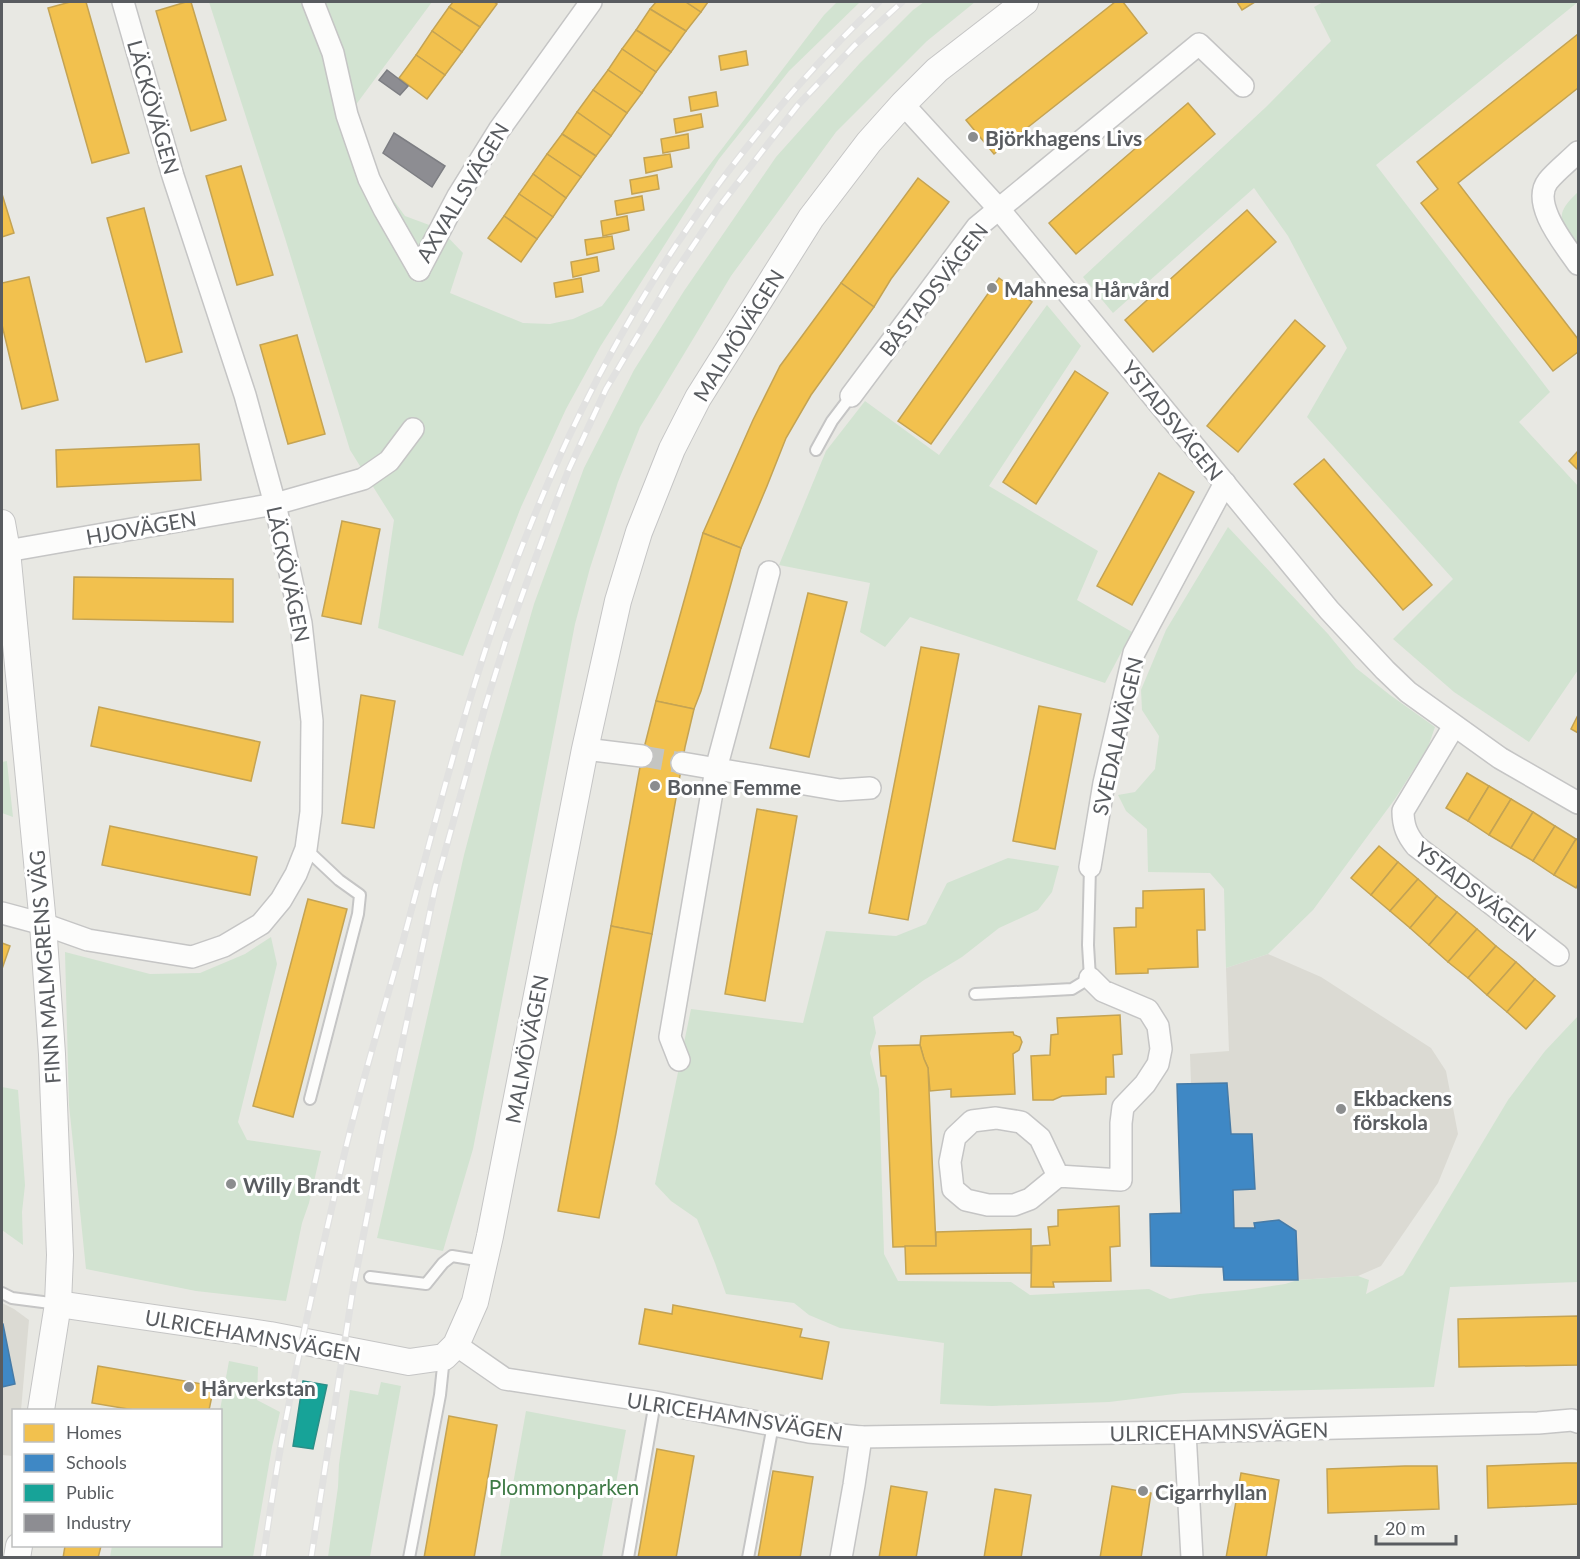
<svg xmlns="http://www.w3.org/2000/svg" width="1580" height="1559" viewBox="0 0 1580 1559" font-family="Lato,sans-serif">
<rect width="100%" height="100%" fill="#e8e8e3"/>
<g fill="#dbdad3">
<path d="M 1268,954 L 1321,977 L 1431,1048 L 1446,1071 L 1458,1134 L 1438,1183 L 1381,1266 L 1358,1276 L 1298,1280 L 1295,1230 L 1278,1220 L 1255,1223 L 1255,1228 L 1234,1228 L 1231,1134 L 1227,1083 L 1191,1084 L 1190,1054 L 1229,1051 L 1226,968 Z"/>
<path d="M 2,1303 L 14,1309 L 29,1320 L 21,1410 L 14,1410 L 13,1456 L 2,1455 Z"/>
</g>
<g fill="#d2e3d1">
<path d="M 209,2 L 432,2 L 352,110 L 380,182 L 405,216 L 440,229 L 463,253 L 450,293 L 523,323 L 550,324 L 573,319 L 602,306 L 824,15 L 837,2 L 860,2 L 789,71 L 719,159 L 600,347 L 566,409 L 521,507 L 463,656 L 378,628 L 394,520 L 350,450 L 285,238 Z"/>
<path d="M 924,2 L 975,2 L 927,41 L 836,132 L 731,276 L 640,427 L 618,482 L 590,568 L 575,624 L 473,1149 L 443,1251 L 377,1238 L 464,855 L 491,753 L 534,604 L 584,468 L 634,370 L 684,291 L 776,157 L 860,63 L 913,10 Z"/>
<path d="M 1323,2 L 1578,2 L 1376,165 L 1550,392 L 1519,422 L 1578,486 L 1578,670 L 1529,742 L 1454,692 L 1393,639 L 1453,579 L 1307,417 L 1347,348 L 1288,236 L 1254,188 L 1113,313 L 1083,277 L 1266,107 L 1331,41 L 1314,7 Z"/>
<path d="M 1578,192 L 1578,246 C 1560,222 1553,215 1578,192 Z"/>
<path d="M 1047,305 L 1081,346 L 989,486 L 1098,551 L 1077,600 L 1132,632 L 1105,683 L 910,617 L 885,647 L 860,632 L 870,583 L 779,565 L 826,451 L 865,401 L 939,455 Z"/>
<path d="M 1228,527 L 1328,634 L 1356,668 L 1390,695 L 1435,727 L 1428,747 L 1395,799 L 1313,910 L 1268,954 L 1226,968 L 1224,889 L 1210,873 L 1148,872 L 1147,829 L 1126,811 L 1118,795 L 1135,792 L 1155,769 L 1159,736 L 1142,710 L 1141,690 L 1166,630 Z"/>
<path d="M 7,761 L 7,762 L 13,817 L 2,813 L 2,762 Z"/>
<path d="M 1008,858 L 1059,866 L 1052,892 L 1038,910 L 999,928 L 962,957 L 924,980 L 873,1017 L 876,1033 L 870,1053 L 879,1089 L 884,1254 L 898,1281 L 1011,1282 L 1030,1295 L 1149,1289 L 1170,1299 L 1200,1294 L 1245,1290 L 1285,1284 L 1298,1280 L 1358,1276 L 1369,1280 L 1366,1294 L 1403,1275 L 1508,1100 L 1545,1051 L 1578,1016 L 1578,1282 L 1450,1287 L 1434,1387 L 1183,1393 L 1109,1402 L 992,1406 L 940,1404 L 944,1343 L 840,1328 L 809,1315 L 794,1303 L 726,1294 L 715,1263 L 697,1219 L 671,1201 L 655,1184 L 691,1009 L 803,1023 L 826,931 L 896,936 L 926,924 L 947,883 Z"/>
<path d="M 271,937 L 277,964 L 238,1122 L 247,1140 L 321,1151 L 309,1203 L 302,1223 L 286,1301 L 196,1291 L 86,1269 L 69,1105 L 65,952 L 150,974 L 200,973 L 245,954 Z"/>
<path d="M 2,1087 L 18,1090 L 25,1185 L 22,1212 L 23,1245 L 2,1230 Z"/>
<path d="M 229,1361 L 258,1367 L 257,1400 L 280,1412 L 272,1447 L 253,1557 L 110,1557 L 112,1546 L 220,1546 L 220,1410 Z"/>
<path d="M 381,1382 L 401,1386 L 370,1557 L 328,1557 L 338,1487 L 339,1464 L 350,1390 L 378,1395 Z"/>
<path d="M 526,1411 L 626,1430 L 602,1557 L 500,1557 Z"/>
</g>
<g fill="#f2c14e" stroke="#c4a353" stroke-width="1.5">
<path d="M 70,2 L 86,2 L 129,153 L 92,163 L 48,8 Z"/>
<path d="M 186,2 L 191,2 L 226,120 L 191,131 L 156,11 Z"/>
<path d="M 453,2 L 494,2 L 497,4 L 480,27 L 449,7 Z"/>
<path d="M 656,2 L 686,2 L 701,12 L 686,31 L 650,9 Z"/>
<path d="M 686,2 L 708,2 L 701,12 Z"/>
<path d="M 1115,2 L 1123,2 L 1147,33 L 994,154 L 966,120 Z"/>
<path d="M 1237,2 L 1255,2 L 1242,10 Z"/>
<path d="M 449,7 L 480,27 L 462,52 L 432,31 Z"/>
<path d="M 650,9 L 686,31 L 671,52 L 636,30 Z"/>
<path d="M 636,30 L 671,52 L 656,72 L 622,49 Z"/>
<path d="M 432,31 L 462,52 L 445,75 L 416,55 Z"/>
<path d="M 1578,34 L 1578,88 L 1458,183 L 1578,339 L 1578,352 L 1553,371 L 1421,203 L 1438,189 L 1417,162 Z"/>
<path d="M 622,49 L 656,72 L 642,93 L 608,70 Z"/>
<path d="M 746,51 L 748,65 L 721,70 L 719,56 Z"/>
<path d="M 416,55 L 445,75 L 427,99 L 399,78 Z"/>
<path d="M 608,70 L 642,93 L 627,113 L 593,90 Z"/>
<path d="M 593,90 L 627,113 L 611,136 L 577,112 Z"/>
<path d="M 716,92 L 718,106 L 691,111 L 689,97 Z"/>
<path d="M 1188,103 L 1215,134 L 1076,254 L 1049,223 Z"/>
<path d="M 577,112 L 611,136 L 596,156 L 562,134 Z"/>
<path d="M 701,114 L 703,127 L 676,133 L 674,119 Z"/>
<path d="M 562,134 L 596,156 L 581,177 L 547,154 Z"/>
<path d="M 688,134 L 689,148 L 663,153 L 661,139 Z"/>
<path d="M 547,154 L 581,177 L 566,198 L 533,174 Z"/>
<path d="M 670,154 L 672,167 L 646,173 L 644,158 Z"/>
<path d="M 241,166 L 273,275 L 237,285 L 206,176 Z"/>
<path d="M 533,174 L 566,198 L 553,217 L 519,194 Z"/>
<path d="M 657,175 L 659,189 L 632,194 L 630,180 Z"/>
<path d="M 918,178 L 949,202 L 891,279 L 874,307 L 841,283 Z"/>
<path d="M 2,194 L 14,233 L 2,237 Z"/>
<path d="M 519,194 L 553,217 L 537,239 L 504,216 Z"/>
<path d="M 642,196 L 644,210 L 617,215 L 615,201 Z"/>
<path d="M 144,208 L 182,352 L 146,362 L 107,218 Z"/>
<path d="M 1247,210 L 1276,242 L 1153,352 L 1125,320 Z"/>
<path d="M 504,216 L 537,239 L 521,262 L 488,238 Z"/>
<path d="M 627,216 L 629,230 L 603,236 L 601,221 Z"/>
<path d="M 612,236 L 614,249 L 587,255 L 585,240 Z"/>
<path d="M 597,257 L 599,271 L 573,277 L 571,262 Z"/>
<path d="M 29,277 L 58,400 L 22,409 L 2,325 L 2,283 Z"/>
<path d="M 581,278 L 583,292 L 556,297 L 554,283 Z"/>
<path d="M 999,278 L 1032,302 L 931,444 L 898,421 Z"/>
<path d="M 841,283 L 874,307 L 811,395 L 786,438 L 767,486 L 741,548 L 703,533 L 753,420 L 780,366 Z"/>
<path d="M 1295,320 L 1325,346 L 1238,452 L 1207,426 Z"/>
<path d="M 297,335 L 325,434 L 288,444 L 260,345 Z"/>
<path d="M 1075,371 L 1108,393 L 1036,504 L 1003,482 Z"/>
<path d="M 199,444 L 201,480 L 57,487 L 56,450 Z"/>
<path d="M 1578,451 L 1578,470 L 1569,461 Z"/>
<path d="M 1324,459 L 1432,585 L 1403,610 L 1294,484 Z"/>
<path d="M 1159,473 L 1194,492 L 1132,605 L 1097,586 Z"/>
<path d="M 342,521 L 380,529 L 361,624 L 322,616 Z"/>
<path d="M 703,533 L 741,548 L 701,691 L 694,709 L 656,701 Z"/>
<path d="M 74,577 L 233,579 L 233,622 L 73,619 Z"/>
<path d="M 808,593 L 847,602 L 809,757 L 770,748 Z"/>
<path d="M 921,647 L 959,654 L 908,920 L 869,913 Z"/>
<path d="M 361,695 L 395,701 L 374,828 L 342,823 Z"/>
<path d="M 656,701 L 694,709 L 685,747 L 652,934 L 611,926 L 642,756 Z"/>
<path d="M 1039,706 L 1081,714 L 1055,849 L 1013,841 Z"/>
<path d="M 99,707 L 260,742 L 251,781 L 91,746 Z"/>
<path d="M 1578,715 L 1578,733 L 1571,729 Z"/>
<path d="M 1467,773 L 1489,786 L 1468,821 L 1446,808 Z"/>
<path d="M 1489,786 L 1511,799 L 1489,835 L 1468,821 Z"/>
<path d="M 1511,799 L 1533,812 L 1511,848 L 1489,835 Z"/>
<path d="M 757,809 L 797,816 L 765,1001 L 725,994 Z"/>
<path d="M 1533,812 L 1555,826 L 1533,861 L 1511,848 Z"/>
<path d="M 110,826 L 257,857 L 250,895 L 102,865 Z"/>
<path d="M 1555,826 L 1576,839 L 1554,875 L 1533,861 Z"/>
<path d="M 1576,839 L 1578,840 L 1578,884 L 1576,888 L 1554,875 Z"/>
<path d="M 1379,846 L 1398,862 L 1371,895 L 1351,878 Z"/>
<path d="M 1398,862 L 1418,879 L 1390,911 L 1371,895 Z"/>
<path d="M 1418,879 L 1437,896 L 1410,928 L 1390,911 Z"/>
<path d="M 1204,889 L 1205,930 L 1197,930 L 1198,967 L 1148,969 L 1148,973 L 1116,974 L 1114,928 L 1136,927 L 1136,908 L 1143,908 L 1143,891 Z"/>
<path d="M 1437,896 L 1457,912 L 1429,945 L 1410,928 Z"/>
<path d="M 308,899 L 347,909 L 293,1117 L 253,1106 Z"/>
<path d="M 1457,912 L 1477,929 L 1448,962 L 1429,945 Z"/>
<path d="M 611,926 L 652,934 L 616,1133 L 599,1218 L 558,1211 Z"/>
<path d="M 1477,929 L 1496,946 L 1468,978 L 1448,962 Z"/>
<path d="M 2,943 L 10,946 L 2,969 Z"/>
<path d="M 1496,946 L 1516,962 L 1487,995 L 1468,978 Z"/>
<path d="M 1516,962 L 1535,979 L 1507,1012 L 1487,995 Z"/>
<path d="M 1535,979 L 1555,996 L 1526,1029 L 1507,1012 Z"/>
<path d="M 1120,1015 L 1122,1054 L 1113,1055 L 1114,1077 L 1106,1077 L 1106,1094 L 1062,1096 L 1053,1100 L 1033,1100 L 1031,1056 L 1050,1055 L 1051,1035 L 1058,1034 L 1057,1018 Z"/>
<path d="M 1013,1032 L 1014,1035 L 1020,1037 L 1022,1042 L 1019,1050 L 1013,1054 L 1015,1094 L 951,1097 L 951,1089 L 930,1091 L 928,1068 L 924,1059 L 920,1045 L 921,1036 Z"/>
<path d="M 920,1045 L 924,1059 L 928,1068 L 936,1246 L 893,1247 L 886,1076 L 881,1076 L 879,1046 Z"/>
<path d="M 1119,1206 L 1120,1246 L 1110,1247 L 1111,1281 L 1053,1282 L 1054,1287 L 1031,1287 L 1032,1246 L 1050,1245 L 1048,1227 L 1058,1226 L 1058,1210 Z"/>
<path d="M 1031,1229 L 1031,1273 L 906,1274 L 905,1246 L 936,1246 L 936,1232 Z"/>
<path d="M 673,1305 L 802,1329 L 800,1337 L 829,1342 L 822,1379 L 639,1344 L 645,1309 L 672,1314 Z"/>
<path d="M 1578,1316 L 1578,1365 L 1459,1367 L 1458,1319 Z"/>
<path d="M 98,1366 L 214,1386 L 209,1410 L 134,1410 L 92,1403 Z"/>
<path d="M 449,1416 L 497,1425 L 474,1558 L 424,1558 Z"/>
<path d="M 657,1449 L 694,1456 L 676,1558 L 638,1558 Z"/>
<path d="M 1566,1463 L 1578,1463 L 1578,1504 L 1488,1508 L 1487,1466 Z"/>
<path d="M 1405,1466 L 1437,1466 L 1439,1509 L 1328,1513 L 1327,1469 Z"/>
<path d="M 773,1471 L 813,1477 L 800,1558 L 758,1558 Z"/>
<path d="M 1241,1473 L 1279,1480 L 1266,1558 L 1226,1558 Z"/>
<path d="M 891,1486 L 927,1492 L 916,1558 L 879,1558 Z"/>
<path d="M 1112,1486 L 1151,1493 L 1141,1558 L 1100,1558 Z"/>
<path d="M 995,1489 L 1031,1495 L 1021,1558 L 984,1558 Z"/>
<path d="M 65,1546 L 101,1546 L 98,1558 L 63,1558 Z"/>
</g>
<g fill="#3f88c5" stroke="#477ba7" stroke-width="1.5">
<path d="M 1227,1083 L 1231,1134 L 1252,1134 L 1255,1189 L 1233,1190 L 1234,1228 L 1255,1228 L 1254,1223 L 1279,1220 L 1296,1231 L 1298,1280 L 1224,1280 L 1223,1267 L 1151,1266 L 1150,1214 L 1181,1213 L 1177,1084 Z"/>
<path d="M 2,1324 L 3,1324 L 15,1384 L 2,1387 Z"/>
</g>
<path fill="#17a398" stroke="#2b8e87" stroke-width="1.5" d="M 303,1381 L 327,1385 L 313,1449 L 293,1446 Z"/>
<g fill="#8d8d92" stroke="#7d7e83" stroke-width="1.5">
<path d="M 387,70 L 408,86 L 400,95 L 379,80 Z"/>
<path d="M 394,133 L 445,166 L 432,187 L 383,153 Z"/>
</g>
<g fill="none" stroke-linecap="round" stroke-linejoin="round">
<path stroke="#c4c5c2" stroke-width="21" stroke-dasharray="21 10" stroke-linecap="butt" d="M 642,756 L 682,763"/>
<defs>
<g id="service">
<path d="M 816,450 L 832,421 L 851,396"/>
<path d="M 306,849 L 339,880 L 360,895 L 358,914 L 310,1099"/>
<path d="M 975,994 L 1072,989 L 1090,978 L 1088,945 L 1090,867"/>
<path d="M 370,1277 L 426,1284 L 443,1263 L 452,1256 L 483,1261"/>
<path d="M 2,1293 L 12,1298 L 58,1304"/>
<path d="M 409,1558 L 440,1395 L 444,1357"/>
<path d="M 628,1558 L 655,1402"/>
<path d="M 748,1558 L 773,1425"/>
</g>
<g id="minor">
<path d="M 313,2 L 333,53 L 347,115 L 369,179 L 384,209 L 419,270"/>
<path d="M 903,104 L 998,208 L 1329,610 L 1385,670 L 1408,692 L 1500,758 L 1578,803"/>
<path d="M 1578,152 C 1569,161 1556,171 1548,181 C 1530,204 1566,246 1578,264"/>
<path d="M 419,270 L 458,196 L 499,130 L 591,2"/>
<path d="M 851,396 L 977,227 L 1199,44 L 1243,86"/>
<path d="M 7,551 L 275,504 L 363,479 L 389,461 L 413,429"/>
<path d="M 1454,726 L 1403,811 C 1403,826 1407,835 1416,846 L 1558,955"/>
<path d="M 585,749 L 642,756"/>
<path d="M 682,763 L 840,790 L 870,788"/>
<path d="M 1090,867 L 1104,783 L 1134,653 L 1225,483"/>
<path d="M 2,913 L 43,924 L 88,940 L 192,957 L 224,946 L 261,924 L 281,900 L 296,874 L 306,849 L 311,812 L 312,721 L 301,623 L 275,504 L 245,395 L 173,176 L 123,2"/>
<path d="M 679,1060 L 670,1037 L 716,769 L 769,572"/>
<path d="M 1058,1176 L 1030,1199 L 1014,1205 L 988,1205 L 966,1200 L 953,1189 L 950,1162 L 955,1137 L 972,1121 L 996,1118 L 1021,1122 L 1040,1138 L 1058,1176 L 1121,1180 L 1121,1123 L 1123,1107 L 1145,1084 L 1158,1064 L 1161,1049 L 1158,1026 L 1148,1010 L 1103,991 L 1090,978"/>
<path d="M 456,1345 L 505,1379 L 655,1402 L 809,1432 L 861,1437 L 1185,1432 L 1538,1423 L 1572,1420 L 1578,1422"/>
<path d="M 1185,1432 L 1192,1558"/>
<path d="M 841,1558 L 854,1485 L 861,1437"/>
</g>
<g id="tertiary">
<path d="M 2,523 L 7,551 L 43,924 L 52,1054 L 60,1255 L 58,1304 L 41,1410"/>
<path d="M 58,1304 L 270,1335 L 409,1362 L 444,1357 L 456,1345 L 475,1302 L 490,1236 L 585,749 L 618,601 L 639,532 L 672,449 L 698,398 L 811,218 L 869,142 L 903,104 L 937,70 L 1025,2"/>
<path d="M 17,1558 L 19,1546"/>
</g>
</defs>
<use href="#service" stroke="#c5c5c5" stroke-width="14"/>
<use href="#minor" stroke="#c5c5c5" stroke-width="24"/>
<use href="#tertiary" stroke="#c5c5c5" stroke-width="28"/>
<use href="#service" stroke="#fcfcfb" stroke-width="10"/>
<use href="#minor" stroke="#fcfcfb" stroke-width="21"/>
<use href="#tertiary" stroke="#fcfcfb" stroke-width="26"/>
<defs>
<g id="rail">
<path d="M 263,1558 C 269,1518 275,1478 282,1439 C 301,1341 323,1244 346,1147 C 363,1078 384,1009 403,941 C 441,801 476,659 531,524 C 609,328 726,147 879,2"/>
<path d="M 311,1558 L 353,1289 L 382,1139 L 435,888 L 485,707 L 506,640 L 553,510 L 569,469 L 606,389 L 676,271 L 719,207 L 798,105 L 854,46 L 902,2"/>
</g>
</defs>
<use href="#rail" stroke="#e1e1e0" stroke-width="7"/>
<use href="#rail" stroke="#fff" stroke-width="4.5" stroke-dasharray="14" stroke-linecap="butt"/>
</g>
<g fill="#8b8d8e" stroke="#fff" stroke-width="2">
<circle cx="973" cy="137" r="6"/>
<circle cx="992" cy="288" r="6"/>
<circle cx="655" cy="786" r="6"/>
<circle cx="1341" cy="1109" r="6"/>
<circle cx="231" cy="1184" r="6"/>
<circle cx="189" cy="1387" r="6"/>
<circle cx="1143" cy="1491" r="6"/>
</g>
<g text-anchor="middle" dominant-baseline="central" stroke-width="6" stroke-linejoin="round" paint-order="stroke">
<g font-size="21" fill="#595c60" stroke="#fff">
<text transform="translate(154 107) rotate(74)">LÄCKÖVÄGEN</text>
<text transform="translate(462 192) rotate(-59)">AXVALLSVÄGEN</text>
<text transform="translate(933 289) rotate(-52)">BÅSTADSVÄGEN</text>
<text transform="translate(738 335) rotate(-58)">MALMÖVÄGEN</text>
<text transform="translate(1173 420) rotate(51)">YSTADSVÄGEN</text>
<text transform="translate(141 527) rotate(-10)">HJOVÄGEN</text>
<text transform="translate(289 574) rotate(78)">LÄCKÖVÄGEN</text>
<text transform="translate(1117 736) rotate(-77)">SVEDALAVÄGEN</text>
<text transform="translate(1476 891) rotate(38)">YSTADSVÄGEN</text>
<text transform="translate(44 967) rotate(-94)">FINN MALMGRENS VÄG</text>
<text transform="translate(526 1049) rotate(-79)">MALMÖVÄGEN</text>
<text transform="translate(253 1335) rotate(10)">ULRICEHAMNSVÄGEN</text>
<text transform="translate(735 1416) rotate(9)">ULRICEHAMNSVÄGEN</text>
<text transform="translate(1219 1431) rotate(-1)">ULRICEHAMNSVÄGEN</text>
</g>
<g font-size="21" font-weight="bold" fill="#595c60" stroke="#fff" text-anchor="start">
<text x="985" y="137">Björkhagens Livs</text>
<text x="1004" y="288">Mahnesa Hårvård</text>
<text x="667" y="786">Bonne Femme</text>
<text x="1353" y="1097">Ekbackens<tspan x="1353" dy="24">förskola</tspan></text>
<text x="243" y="1184">Willy Brandt</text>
<text x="201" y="1387">Hårverkstan</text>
<text x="1155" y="1491">Cigarrhyllan</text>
</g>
<g font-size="21" fill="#3e7a45" stroke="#fff">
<text x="564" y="1486">Plommonparken</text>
</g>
</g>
<rect width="1580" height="1559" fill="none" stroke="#595c60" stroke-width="6"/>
<rect x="12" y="1409" width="210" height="138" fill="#ffffff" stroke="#bdbebf" stroke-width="1.5"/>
<rect x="24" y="1424" width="30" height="18" fill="#f2c14e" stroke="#bdbebf" stroke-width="1.5"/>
<text x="66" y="1439" font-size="18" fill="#595c60">Homes</text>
<rect x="24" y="1454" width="30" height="18" fill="#3f88c5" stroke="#bdbebf" stroke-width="1.5"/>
<text x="66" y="1469" font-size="18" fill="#595c60">Schools</text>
<rect x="24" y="1484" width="30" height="18" fill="#17a398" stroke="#bdbebf" stroke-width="1.5"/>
<text x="66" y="1499" font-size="18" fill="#595c60">Public</text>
<rect x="24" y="1514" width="30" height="18" fill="#8d8d92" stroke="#bdbebf" stroke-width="1.5"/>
<text x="66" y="1529" font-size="18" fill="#595c60">Industry</text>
<path d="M1376 1535v9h80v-9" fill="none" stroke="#595c60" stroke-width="3"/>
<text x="1385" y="1535" font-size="18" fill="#595c60" stroke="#ffffff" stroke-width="4.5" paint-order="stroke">20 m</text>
</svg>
